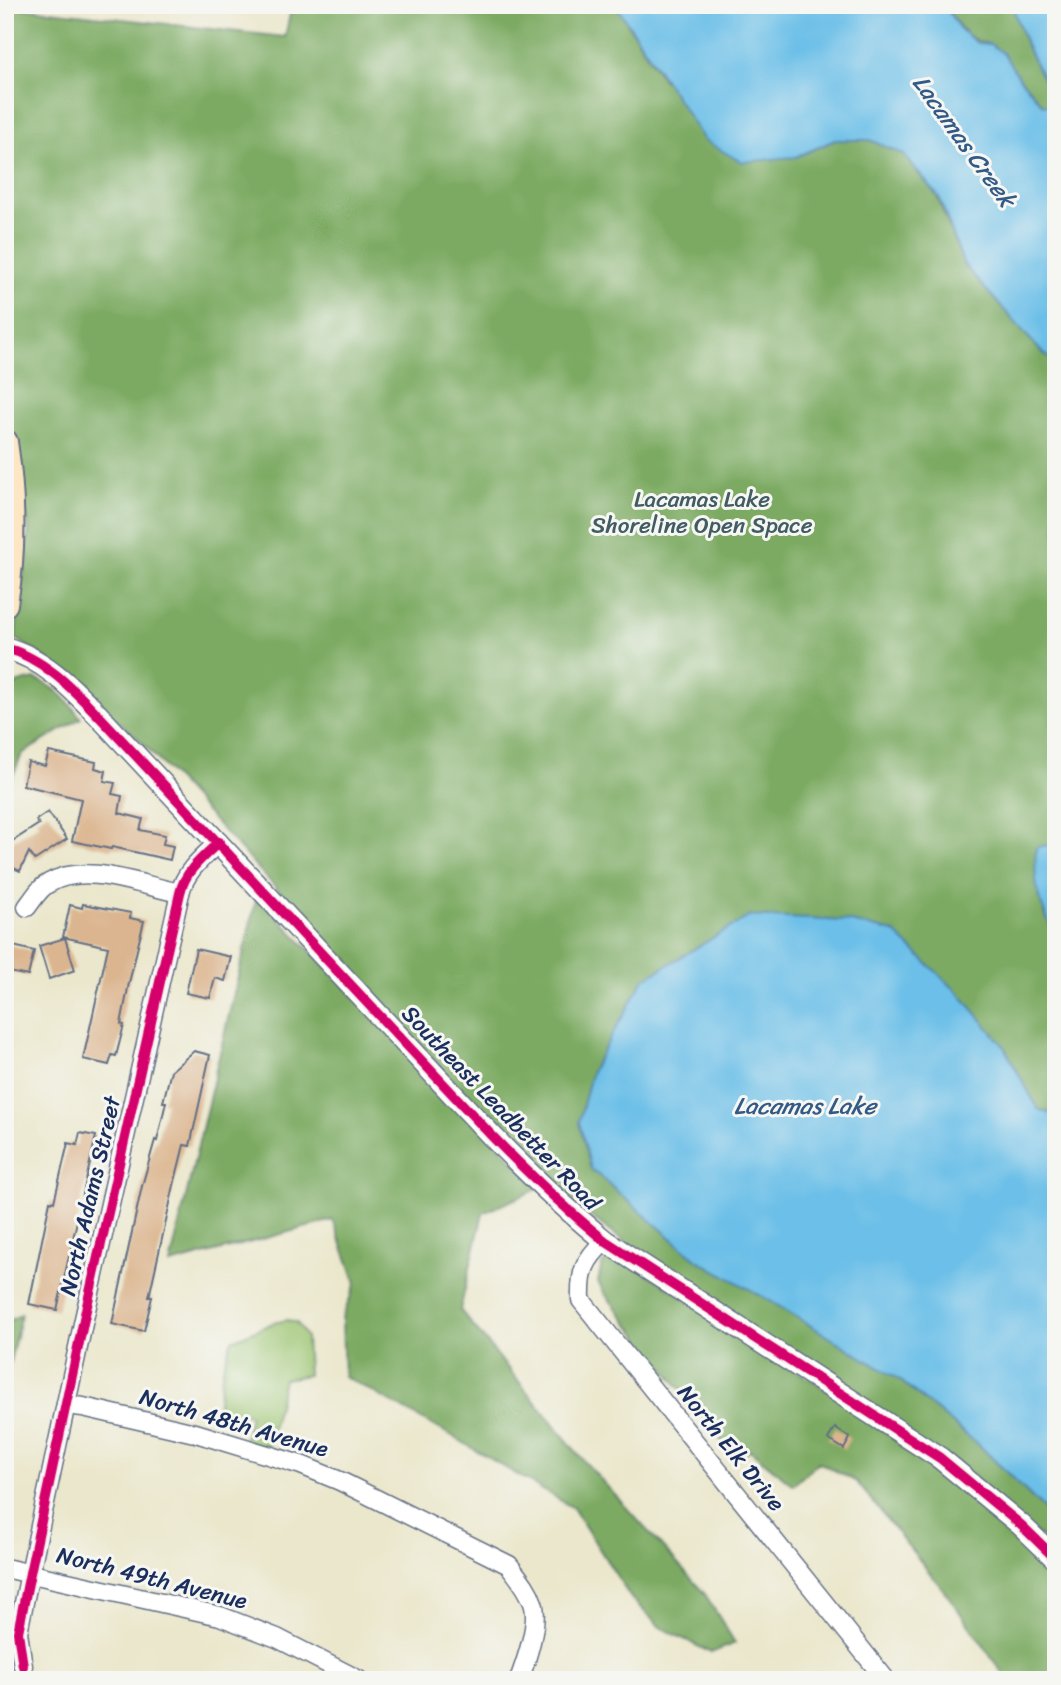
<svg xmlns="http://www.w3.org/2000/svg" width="1061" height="1685" viewBox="0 0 1061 1685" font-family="Sriracha,sans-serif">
<rect width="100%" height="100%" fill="#f6f6f2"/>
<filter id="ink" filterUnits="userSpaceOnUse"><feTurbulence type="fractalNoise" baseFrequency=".0143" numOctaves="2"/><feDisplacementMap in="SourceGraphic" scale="14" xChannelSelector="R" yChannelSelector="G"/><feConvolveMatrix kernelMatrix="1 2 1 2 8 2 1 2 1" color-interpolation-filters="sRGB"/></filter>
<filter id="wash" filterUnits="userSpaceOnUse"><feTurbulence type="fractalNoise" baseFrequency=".00686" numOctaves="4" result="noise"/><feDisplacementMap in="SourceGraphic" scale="28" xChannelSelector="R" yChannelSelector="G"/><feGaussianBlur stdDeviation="1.57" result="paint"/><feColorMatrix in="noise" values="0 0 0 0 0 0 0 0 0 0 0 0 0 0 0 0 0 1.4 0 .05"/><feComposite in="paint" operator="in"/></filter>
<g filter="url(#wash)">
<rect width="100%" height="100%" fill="#ebe7cc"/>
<path fill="#9bc470" stroke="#5b7a67" stroke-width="2" d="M 288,1320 L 297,1323 L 306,1337 L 308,1375 L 284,1379 L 266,1454 L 243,1447 L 250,1415 L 217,1408 L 224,1363 L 232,1340 L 273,1323 Z"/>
<g fill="#7caa62" stroke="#4c6c60" stroke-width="2">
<path d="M 292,5 L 616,5 L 663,80 L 796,157 L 835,140 L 870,140 L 903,154 L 937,196 L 964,265 L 1039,349 L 1056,364 L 1056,845 L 1054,844 L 1044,913 L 1056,936 L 1056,1116 L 1038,1109 L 1003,1045 L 579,1122 L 591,1169 L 696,1259 L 767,1299 L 901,1381 L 982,1448 L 1056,1521 L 1056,1548 L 673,1278 L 586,1213 L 469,1106 L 448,1075 L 139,739 L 40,654 L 15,638 L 29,529 L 5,398 L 5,6 L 285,37 Z"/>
<path d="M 944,5 L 1012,5 L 1026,45 L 1053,98 L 1050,105 L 1043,105 L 990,44 C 967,42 957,23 944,5 Z"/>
<path d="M 35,679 C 56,686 68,701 81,718 L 22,754 L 5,794 L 5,695 L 18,683 Z"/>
<path d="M 257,896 L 540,1188 L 483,1213 L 460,1310 L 583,1460 L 705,1594 L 735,1643 L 711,1653 L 660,1627 L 631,1598 L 573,1508 L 454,1437 L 344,1376 L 342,1319 L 356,1283 L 333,1220 L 170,1264 Z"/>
<path d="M 617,1254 L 868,1417 L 1026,1540 L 1056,1574 L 1056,1680 L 1008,1680 L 946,1593 L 857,1482 L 819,1462 L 793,1485 L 750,1450 L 736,1459 L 605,1294 L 598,1282 L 602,1264 Z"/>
<path d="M 21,1314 L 5,1384 L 5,1318 L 11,1320 Z"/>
</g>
<g fill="#6cbfe8" stroke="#4477a3" stroke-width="2">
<path d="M 616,5 L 944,5 L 960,29 L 977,43 L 990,44 L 1003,53 L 1020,79 L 1043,105 L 1050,105 L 1053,98 L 1026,45 L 1012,5 L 1051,5 L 1056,18 L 1056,364 L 1039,349 L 964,265 L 939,197 L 903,154 L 870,140 L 835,140 L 796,157 L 741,162 L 704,140 Z"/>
<path d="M 1054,844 L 1056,845 L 1056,936 C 1038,903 1033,884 1036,847 Z"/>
<path d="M 750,916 L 847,921 L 894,932 L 960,994 L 1003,1045 L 1038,1109 L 1056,1116 L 1056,1521 L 982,1448 L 901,1381 L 767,1299 L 696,1259 L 591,1169 L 579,1122 L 592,1070 L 644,979 Z"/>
</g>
<g id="blocks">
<g fill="#dbb58f">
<path d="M 49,752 L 96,762 L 95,768 L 106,771 L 104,781 L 115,783 L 112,794 L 122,796 L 119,813 L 143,819 L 140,830 L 165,835 L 163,844 L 173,846 L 170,860 L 112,847 L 111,849 L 72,841 L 81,799 L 23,785 L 28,762 L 45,766 Z"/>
<path d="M 48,812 L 67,839 L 35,860 L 29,852 L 20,871 L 5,864 L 5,846 L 39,824 L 36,820 Z"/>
<path d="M 83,904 L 131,913 L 130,918 L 144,921 L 129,983 L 121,1024 L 124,1025 L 116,1056 L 112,1055 L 109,1065 L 83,1059 L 108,947 L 63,937 L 70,905 L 82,908 Z"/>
<path d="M 65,938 L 75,970 L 49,979 L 39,946 Z"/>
<path d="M 5,944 L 34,951 L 28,976 L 5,971 Z"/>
<path d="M 196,949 L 231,957 L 225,981 L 215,978 L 210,998 L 186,993 Z"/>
<path d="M 194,1051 L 210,1055 L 190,1146 L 184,1145 L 174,1185 L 149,1297 L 152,1297 L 144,1331 L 112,1324 L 142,1186 L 155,1140 L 157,1141 L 166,1102 L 163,1102 L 171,1071 Z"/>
<path d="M 80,1133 L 96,1136 L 57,1310 L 29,1304 L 50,1201 L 54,1202 L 68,1143 L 77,1145 Z"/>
<path d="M 835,1428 L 850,1438 L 844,1449 L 828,1439 Z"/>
</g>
</g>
</g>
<g filter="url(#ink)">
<use href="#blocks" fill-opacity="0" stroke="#646f84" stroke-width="2"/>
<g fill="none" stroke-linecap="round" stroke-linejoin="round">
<defs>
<g id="minor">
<path d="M 27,907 C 34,898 39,888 49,883 C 85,861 142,886 180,893"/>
<path d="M 605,1241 C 584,1260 580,1272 581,1300 L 886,1680"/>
<path d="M 66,1405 L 83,1407 L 199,1434 L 301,1465 L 340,1481 L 509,1565 C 518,1577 528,1588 533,1603 C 540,1621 526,1661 519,1680"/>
<path d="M 5,1568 L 220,1616 L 277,1638 L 359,1680"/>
<path d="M 23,1666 L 18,1632 L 30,1573 L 84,1319 L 180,893 C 185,871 203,857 219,842"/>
</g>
<path id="tertiary" d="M 5,648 C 42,657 72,688 98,715 L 491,1135 C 528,1173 564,1208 605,1241 L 940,1458 L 1021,1525 L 1056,1559"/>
<path id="secondary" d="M 5,442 C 13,495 14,551 5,604"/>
</defs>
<use href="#minor" stroke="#646f84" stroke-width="21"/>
<use href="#tertiary" stroke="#646f84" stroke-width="24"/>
<use href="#secondary" stroke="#646f84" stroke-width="28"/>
<use href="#minor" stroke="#fff" stroke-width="18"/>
<use href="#tertiary" stroke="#fff" stroke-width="21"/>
<use href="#secondary" stroke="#fce6c4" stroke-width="24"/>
<defs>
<g id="cycleway">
<path d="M 5,648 C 42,657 72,688 98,715 L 491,1135 C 528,1173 564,1208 605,1241 L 940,1458 L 1021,1525 L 1056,1559"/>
<path d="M 23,1666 L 18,1632 L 30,1573 L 84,1319 L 180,893 C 185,871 203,857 219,842"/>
</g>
</defs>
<use href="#cycleway" stroke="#f6f6f2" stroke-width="15"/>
<use href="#cycleway" stroke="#d6006c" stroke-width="10"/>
</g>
</g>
<g text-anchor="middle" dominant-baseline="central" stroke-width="6" stroke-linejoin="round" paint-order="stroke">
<g font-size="23" fill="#415c63" stroke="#f6f6f2">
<text x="702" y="499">Lacamas Lake<tspan x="702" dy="26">Shoreline Open Space</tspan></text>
</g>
<g font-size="23" fill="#1b2f5e" stroke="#f6f6f2">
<text transform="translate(501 1108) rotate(46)">Southeast Leadbetter Road</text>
<text transform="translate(90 1196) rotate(-77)">North Adams Street</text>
<text transform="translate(234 1423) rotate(16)">North 48th Avenue</text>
<text transform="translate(731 1448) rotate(51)">North Elk Drive</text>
<text transform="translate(152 1578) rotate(14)">North 49th Avenue</text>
</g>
<g font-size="24" font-style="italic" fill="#335a87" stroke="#f6f6f2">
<text transform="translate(964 141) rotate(54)">Lacamas Creek</text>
<text x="805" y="1106">Lacamas Lake</text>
</g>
</g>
<rect width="1061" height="1685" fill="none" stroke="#f6f6f2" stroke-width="28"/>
</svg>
